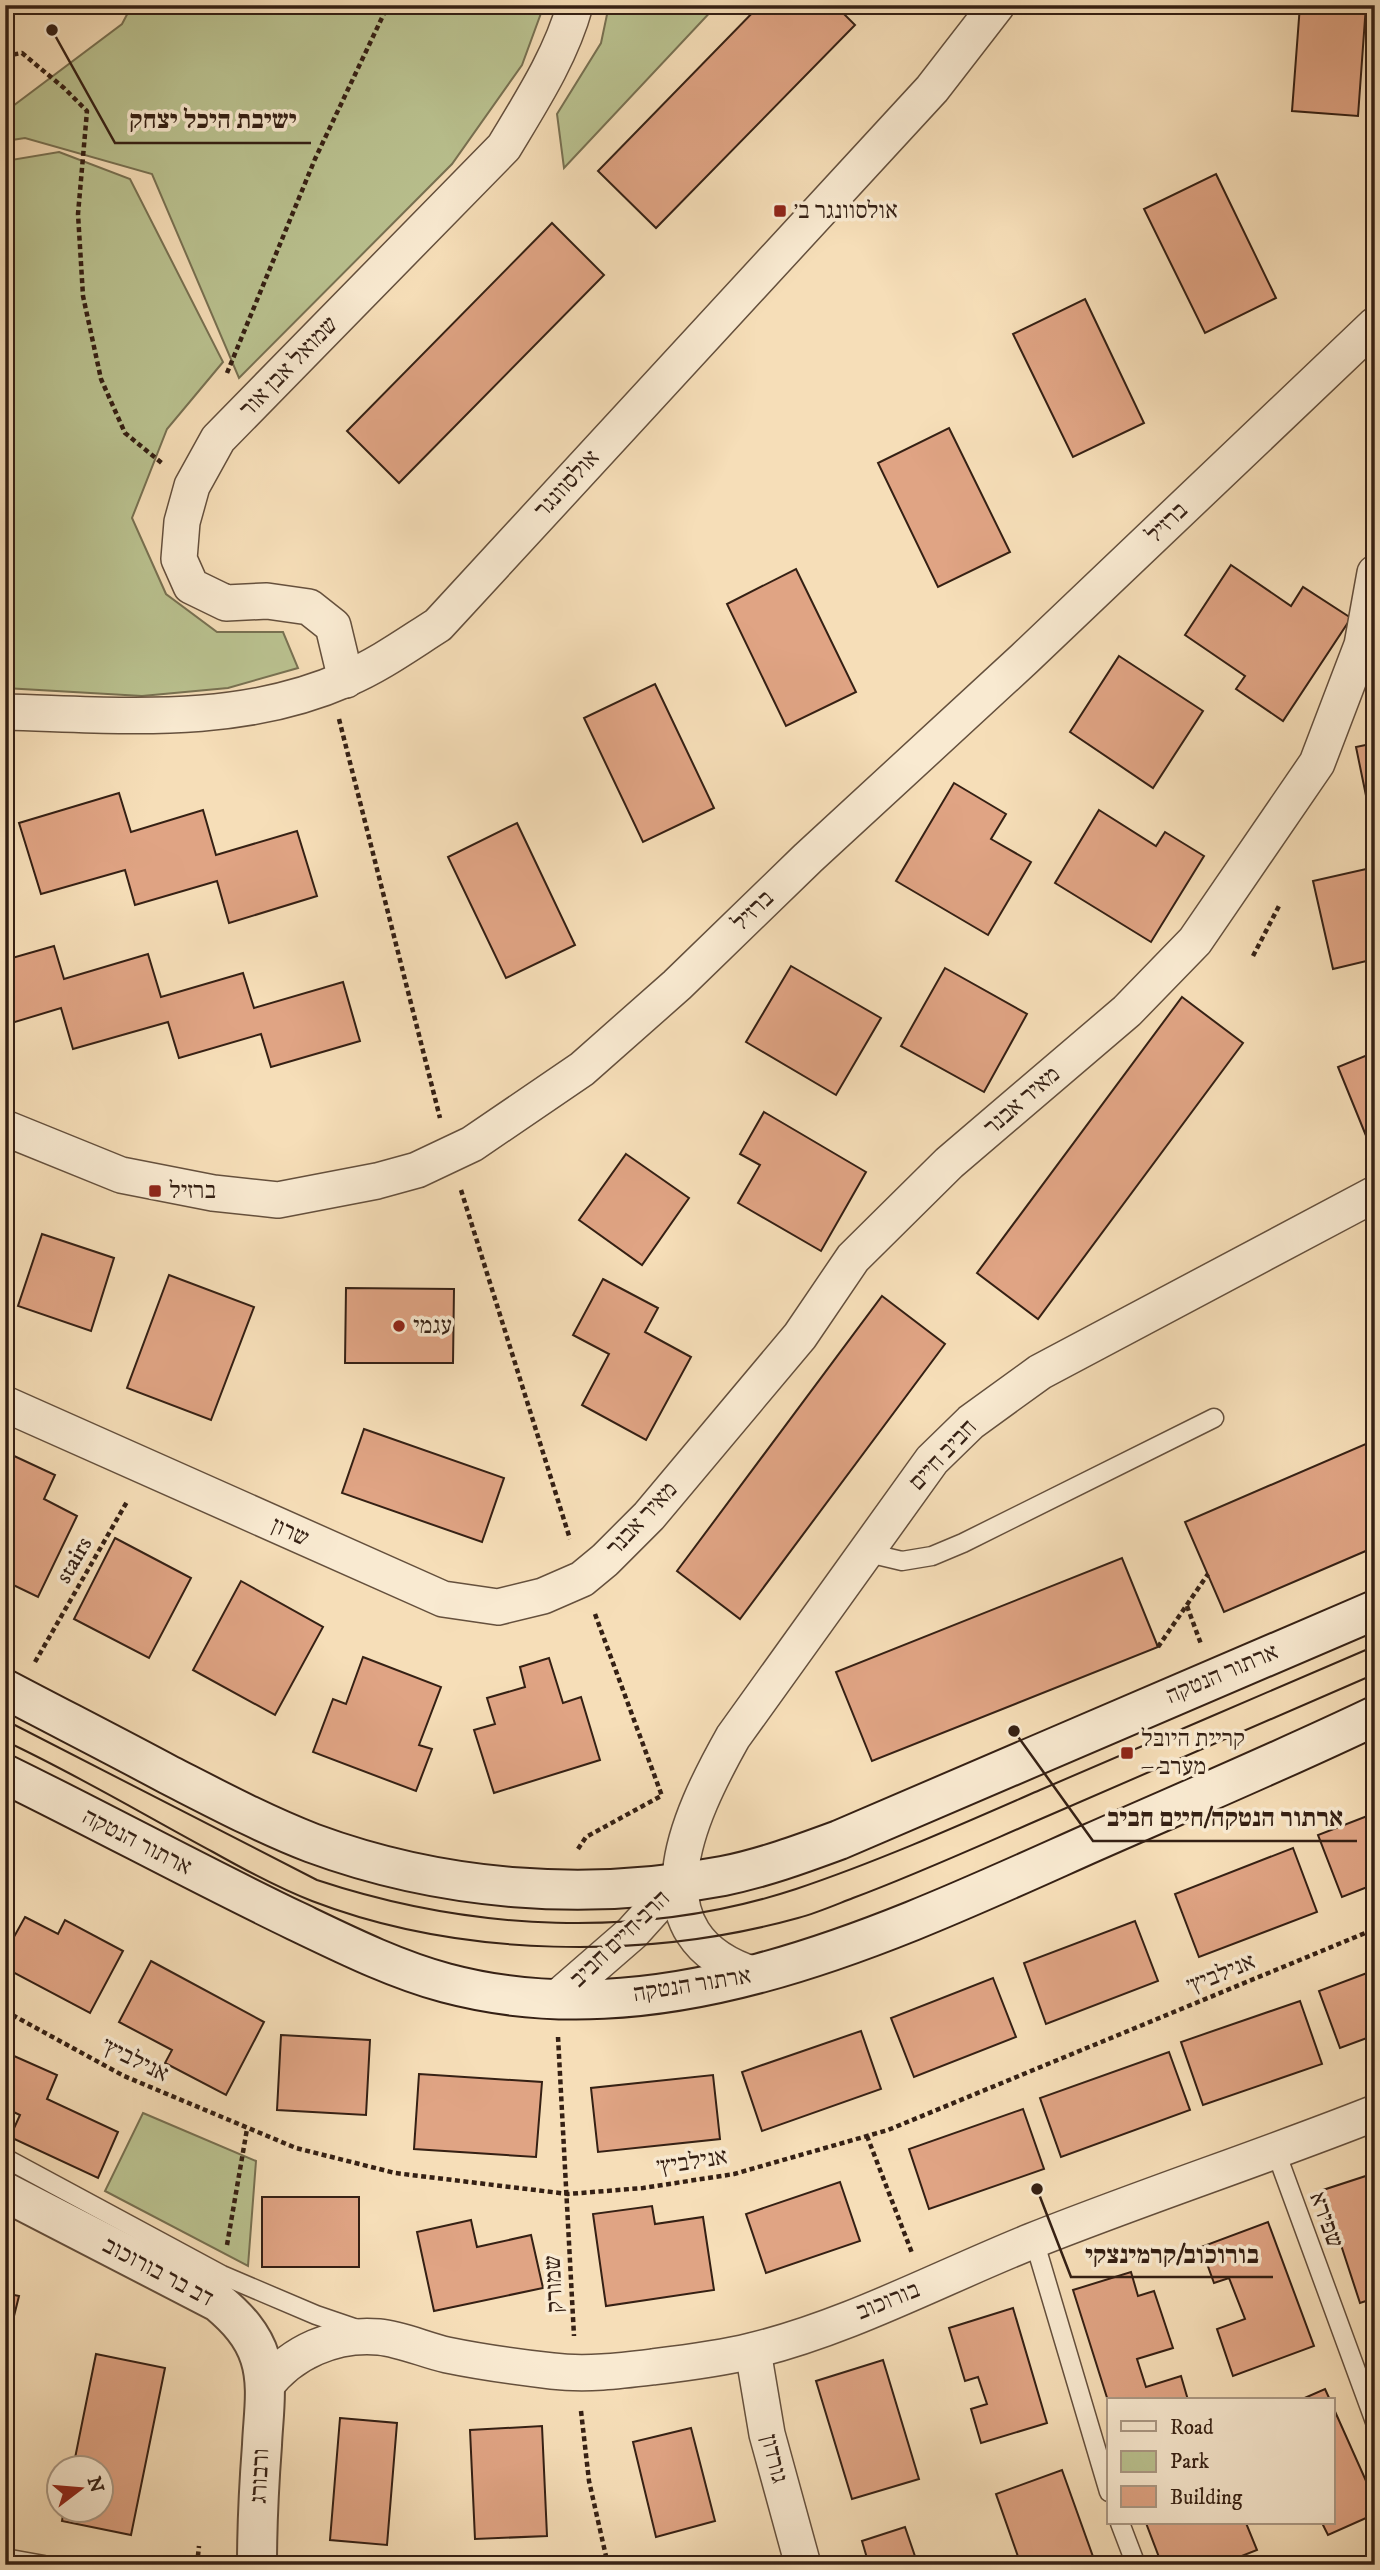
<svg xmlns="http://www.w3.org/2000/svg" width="1380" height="2570" viewBox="0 0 1380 2570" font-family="'IM FELL DW Pica','Frank Ruhl Libre',serif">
<rect width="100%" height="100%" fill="#f6deb8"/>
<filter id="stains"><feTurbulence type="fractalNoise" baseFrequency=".00286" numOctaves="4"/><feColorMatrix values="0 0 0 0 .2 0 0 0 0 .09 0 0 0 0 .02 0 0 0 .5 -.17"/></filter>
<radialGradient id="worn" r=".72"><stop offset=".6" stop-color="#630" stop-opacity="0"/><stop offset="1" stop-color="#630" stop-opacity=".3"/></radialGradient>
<g fill="#bac290" stroke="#787152" stroke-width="2">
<path d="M 132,5 L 544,5 L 522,65 L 452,164 L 239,378 L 152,174 L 25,138 L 5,141 L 5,112 L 122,24 Z"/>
<path d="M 609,5 L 717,5 L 564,168 L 557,114 L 601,43 Z"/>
<path d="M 59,152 L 130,179 L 223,362 L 167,429 L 132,518 L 166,594 L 217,632 L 283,632 L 298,668 L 228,688 L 142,696 L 5,688 L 5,161 Z"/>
<path d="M 143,2113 L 256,2161 L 248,2266 L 105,2191 Z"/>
</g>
<g fill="#e0a484" stroke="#352014" stroke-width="2">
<path d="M 760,5 L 835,5 L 855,25 L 656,228 L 598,171 Z"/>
<path d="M 1300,5 L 1366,5 L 1358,116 L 1292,111 Z"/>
<path d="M 1216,174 L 1276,298 L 1205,333 L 1144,209 Z"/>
<path d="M 552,223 L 604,275 L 399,483 L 347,431 Z"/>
<path d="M 1085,299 L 1144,423 L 1073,457 L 1013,334 Z"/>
<path d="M 949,428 L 1010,552 L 938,587 L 878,463 Z"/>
<path d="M 1231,565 L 1291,606 L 1303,587 L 1351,618 L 1283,721 L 1236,689 L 1245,676 L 1185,635 Z"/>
<path d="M 796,569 L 856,692 L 786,726 L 727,604 Z"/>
<path d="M 1119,656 L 1203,711 L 1153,788 L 1070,732 Z"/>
<path d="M 655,684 L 714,808 L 643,842 L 584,718 Z"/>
<path d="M 1375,743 L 1375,814 L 1370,815 L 1356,747 Z"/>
<path d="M 954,783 L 1006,814 L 991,839 L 1031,862 L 988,935 L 896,881 Z"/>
<path d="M 119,793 L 131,832 L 203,810 L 216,855 L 297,831 L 317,896 L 229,923 L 217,881 L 135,905 L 125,870 L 41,894 L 19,823 Z"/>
<path d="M 1099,810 L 1156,846 L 1165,832 L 1204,856 L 1151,942 L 1055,883 Z"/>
<path d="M 517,823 L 575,945 L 506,978 L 448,857 Z"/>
<path d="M 1375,867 L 1375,959 L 1333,969 L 1313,881 Z"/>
<path d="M 54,946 L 64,979 L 148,954 L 161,997 L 243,973 L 254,1008 L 343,982 L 360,1041 L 271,1067 L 261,1034 L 179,1058 L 168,1022 L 73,1049 L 61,1008 L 5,1025 L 5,960 Z"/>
<path d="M 791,966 L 881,1018 L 836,1095 L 746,1042 Z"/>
<path d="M 945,968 L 1027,1014 L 984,1092 L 901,1046 Z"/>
<path d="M 1182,997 L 1243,1043 L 1038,1319 L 977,1273 Z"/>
<path d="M 1375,1052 L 1375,1147 L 1371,1148 L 1338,1067 Z"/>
<path d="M 764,1112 L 866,1172 L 821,1251 L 738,1203 L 760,1165 L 740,1154 Z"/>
<path d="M 626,1154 L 689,1198 L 642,1265 L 579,1220 Z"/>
<path d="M 42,1234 L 114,1258 L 91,1331 L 18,1306 Z"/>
<path d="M 169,1275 L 254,1307 L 211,1420 L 127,1388 Z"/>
<path d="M 603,1279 L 658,1308 L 645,1332 L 691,1357 L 646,1440 L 582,1405 L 609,1354 L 573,1335 Z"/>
<path d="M 346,1288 L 454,1289 L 453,1363 L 345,1363 Z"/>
<path d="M 882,1296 L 945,1344 L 740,1619 L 677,1571 Z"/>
<path d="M 364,1429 L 504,1478 L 482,1542 L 342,1493 Z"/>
<path d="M 1375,1440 L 1375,1547 L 1224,1612 L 1185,1522 Z"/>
<path d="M 12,1455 L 55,1475 L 44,1499 L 77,1516 L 38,1597 L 5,1581 L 5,1469 Z"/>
<path d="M 115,1538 L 191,1578 L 149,1658 L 74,1619 Z"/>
<path d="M 1122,1558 L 1158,1647 L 872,1761 L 836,1672 Z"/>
<path d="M 241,1581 L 323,1627 L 275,1715 L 193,1670 Z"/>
<path d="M 363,1657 L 441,1687 L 419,1745 L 432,1749 L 416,1791 L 313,1752 L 333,1699 L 346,1704 Z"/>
<path d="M 549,1658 L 563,1703 L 581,1697 L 600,1760 L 494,1793 L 474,1730 L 495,1724 L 487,1698 L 525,1687 L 520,1667 Z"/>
<path d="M 1375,1813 L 1375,1884 L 1342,1897 L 1318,1835 Z"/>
<path d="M 1293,1848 L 1317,1912 L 1199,1957 L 1175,1894 Z"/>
<path d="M 25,1917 L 58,1934 L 65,1920 L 123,1951 L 90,2013 L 5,1968 L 5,1953 Z"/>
<path d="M 1135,1921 L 1158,1981 L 1046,2024 L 1024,1963 Z"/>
<path d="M 151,1961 L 264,2022 L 226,2095 L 165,2063 L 172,2050 L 119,2022 Z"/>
<path d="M 1375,1970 L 1375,2035 L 1340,2048 L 1319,1991 Z"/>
<path d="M 993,1978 L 1016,2037 L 914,2077 L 891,2018 Z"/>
<path d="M 1300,2001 L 1322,2064 L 1203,2105 L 1181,2042 Z"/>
<path d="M 861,2031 L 881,2089 L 762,2131 L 742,2072 Z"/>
<path d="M 281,2035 L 370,2040 L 366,2115 L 277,2110 Z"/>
<path d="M 5,2052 L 57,2075 L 47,2099 L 118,2132 L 98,2178 L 10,2137 L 20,2115 L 5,2108 Z"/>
<path d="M 1169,2052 L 1190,2110 L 1061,2157 L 1040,2098 Z"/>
<path d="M 419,2074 L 542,2082 L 536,2157 L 414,2149 Z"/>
<path d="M 713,2075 L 720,2139 L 598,2152 L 591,2088 Z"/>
<path d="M 1023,2109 L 1044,2169 L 929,2209 L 909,2149 Z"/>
<path d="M 1375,2173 L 1375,2298 L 1360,2303 L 1323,2190 Z"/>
<path d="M 840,2182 L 860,2241 L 766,2273 L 746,2214 Z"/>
<rect x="262" y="2197" width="97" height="70"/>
<path d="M 652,2206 L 655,2224 L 703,2217 L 714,2290 L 606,2306 L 593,2214 Z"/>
<path d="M 471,2220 L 477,2247 L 531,2235 L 543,2288 L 434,2311 L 417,2232 Z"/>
<path d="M 1268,2222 L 1314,2346 L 1233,2376 L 1217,2329 L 1245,2319 L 1229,2278 L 1214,2283 L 1201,2247 Z"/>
<path d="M 1131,2272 L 1138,2296 L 1154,2291 L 1173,2348 L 1137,2359 L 1146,2387 L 1181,2376 L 1188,2400 L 1109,2400 L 1109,2404 L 1073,2290 Z"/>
<path d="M 5,2293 L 19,2296 L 5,2352 Z"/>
<path d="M 1013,2308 L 1047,2423 L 981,2443 L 971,2409 L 987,2404 L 978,2377 L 965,2381 L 949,2328 Z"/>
<path d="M 96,2354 L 165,2368 L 131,2535 L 62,2521 L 64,2510 L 102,2510 L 102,2468 L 73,2468 Z"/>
<path d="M 883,2360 L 919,2479 L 852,2499 L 816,2381 Z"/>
<path d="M 1325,2389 L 1330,2400 L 1300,2400 Z"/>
<path d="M 1333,2407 L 1375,2501 L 1375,2514 L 1328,2535 L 1322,2523 L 1333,2523 Z"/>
<path d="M 340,2418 L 397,2423 L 387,2545 L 330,2540 Z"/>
<path d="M 542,2426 L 547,2536 L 475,2539 L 470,2430 Z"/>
<path d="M 691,2428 L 715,2521 L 656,2537 L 633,2442 Z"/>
<path d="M 1062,2470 L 1096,2565 L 1021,2565 L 996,2494 Z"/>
<path d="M 1146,2523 L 1246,2523 L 1257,2550 L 1219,2565 L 1162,2565 Z"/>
<path d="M 905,2527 L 918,2565 L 869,2565 L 862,2541 Z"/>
</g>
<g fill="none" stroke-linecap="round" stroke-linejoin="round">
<defs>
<g id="service">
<path d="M 864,1552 L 902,1561 L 932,1556 L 963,1543 L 1214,1418"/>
<path d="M 1276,2152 L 1375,2422"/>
<path d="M 5,2158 L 222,2275 L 316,2315 L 360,2330"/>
<path d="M 1034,2240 L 1109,2492"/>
<path d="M 1120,2523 L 1136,2565"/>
<path d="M 5,2558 L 44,2565"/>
</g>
<g id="minor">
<path d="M 346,680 L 333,626 L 309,607 L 267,601 L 226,603 L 191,586 L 179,559 L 182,522 L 192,486 L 218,439 L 504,147 C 531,102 561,56 575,5"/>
<path d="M 5,712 C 121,715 237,727 346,679 C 379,665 408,644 438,625 L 932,89 L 997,5"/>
<path d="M 5,1128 L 121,1175 L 213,1193 L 278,1200 L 377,1181 L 417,1170 L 472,1144 L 582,1069 L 677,985 L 808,858 L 1024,659 L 1375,325"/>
<path d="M 5,1404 L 443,1599 L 498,1607 L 543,1596 L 582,1579 L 605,1560 L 649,1516 L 800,1336 L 853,1258 L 949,1163 L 1127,1011 L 1195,941 L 1317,763 L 1362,645 L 1375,573"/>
<path d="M 755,1975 C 631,1936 688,1817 733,1737 L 932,1460 L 971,1422 L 1040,1372 L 1375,1194"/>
<path d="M 556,1999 L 632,1933 L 678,1882"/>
<path d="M 753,2351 L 767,2434 L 803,2565"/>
<path d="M 265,2387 C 291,2352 335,2333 379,2337 C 401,2339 425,2350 447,2355 C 481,2362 517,2367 552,2371 C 586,2375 619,2371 652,2367 C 685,2363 719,2359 751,2351 C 847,2328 940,2278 1032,2241 C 1145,2196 1261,2158 1375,2113"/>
</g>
<path id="tertiary" d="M 5,2192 L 218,2302 C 237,2318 253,2335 260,2358 C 269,2386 263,2417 262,2445 C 259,2485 257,2525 257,2565"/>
<g id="secondary">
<path d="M 5,1689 C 60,1718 115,1746 169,1775 C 216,1799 263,1824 312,1843 C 442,1891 587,1902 723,1876 C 763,1868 801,1854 839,1840 L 1375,1610"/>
<path d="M 5,1774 C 103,1822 198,1874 296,1921 C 344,1944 394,1969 446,1983 C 667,2042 894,1931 1091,1843 C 1186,1801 1281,1761 1375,1716"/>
</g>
</defs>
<use href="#service" stroke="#65503d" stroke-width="21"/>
<use href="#minor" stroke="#65503d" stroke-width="38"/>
<use href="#tertiary" stroke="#65503d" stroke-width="42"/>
<use href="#secondary" stroke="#352014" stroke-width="42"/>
<g stroke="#352014" stroke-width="4.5" stroke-dasharray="5 3.5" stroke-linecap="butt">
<path d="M 5,56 L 22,53 L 64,88 L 87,111 L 78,214 L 83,296 L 101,379 L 125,433 L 163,464"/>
<path d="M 227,373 L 315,159 L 388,5"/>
<path d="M 339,719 L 440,1118"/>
<path d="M 1253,956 L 1279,906"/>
<path d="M 461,1190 L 570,1539"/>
<path d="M 1187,1606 L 1201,1644"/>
<path d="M 595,1614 L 662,1796"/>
<path d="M 1158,1647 L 1208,1574"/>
<path d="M 35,1662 L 128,1500"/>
<path d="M 578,1849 L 586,1837 L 661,1796"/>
<path d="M 5,2011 L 124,2076 L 296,2148 L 395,2173 L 568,2194 L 643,2188 L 734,2174 L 888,2130 L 1375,1929"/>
<path d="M 558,2037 L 574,2336"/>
<path d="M 867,2136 L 912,2253"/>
<path d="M 227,2245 L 247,2129"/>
<path d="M 581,2411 L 589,2481 L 608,2565"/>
<path d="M 197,2565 L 199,2546"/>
</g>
<use href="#service" stroke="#f9ead1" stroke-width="18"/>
<use href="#minor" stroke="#f9ead1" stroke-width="35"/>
<use href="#tertiary" stroke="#f9ead1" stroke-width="38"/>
<use href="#secondary" stroke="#f9ead1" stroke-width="38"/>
<g stroke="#352014" stroke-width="2">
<path d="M 5,1720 L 317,1880 C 471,1931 641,1940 796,1889 C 879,1861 960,1825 1040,1790 C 1152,1742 1263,1694 1375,1646"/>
<path d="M 5,1741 C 76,1774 144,1815 213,1852 C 245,1870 278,1888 312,1901 C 460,1958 647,1960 798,1918 C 817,1913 835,1905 853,1898 C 920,1873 985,1843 1050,1815 C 1158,1768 1267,1721 1375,1674"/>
</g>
</g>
<g fill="#8f2418" stroke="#f9ead1" stroke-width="2.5">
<rect x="773" y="204" width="14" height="14" rx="3.5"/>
<rect x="148" y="1184" width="14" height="14" rx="3.5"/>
<circle cx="399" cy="1326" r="7"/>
<rect x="1120" y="1746" width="14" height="14" rx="3.5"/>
</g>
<g text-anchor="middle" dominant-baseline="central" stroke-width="7" stroke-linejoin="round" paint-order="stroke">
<g font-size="24" fill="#352014" stroke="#f9ead1" text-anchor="start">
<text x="794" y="211">אולסוונגר ב׳</text>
<text x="169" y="1191">ברזיל</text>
<text x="413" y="1326">עגמי</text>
<text x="1141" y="1739">קריית היובל<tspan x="1141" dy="28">– מערב</tspan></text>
</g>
<g font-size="24" fill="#352014" stroke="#f9ead1">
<text transform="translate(289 367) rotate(-46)">שמואל אבן אור</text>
<text transform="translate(567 484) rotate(-47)">אולסוונגר</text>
<text transform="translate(1167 523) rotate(-44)">ברזיל</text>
<text transform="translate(753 911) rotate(-44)">ברזיל</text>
<text transform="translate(1022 1101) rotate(-41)">מאיר אבנר</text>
<text transform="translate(943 1455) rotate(-47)">חביב חיים</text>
<text transform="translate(642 1519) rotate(-47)">מאיר אבנר</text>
<text transform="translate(290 1532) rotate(24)">שרון</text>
<text transform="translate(74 1560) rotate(-60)">stairs</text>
<text transform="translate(1222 1674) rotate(-23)">ארתור הנטקה</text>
<text transform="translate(137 1842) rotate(27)">ארתור הנטקה</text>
<text transform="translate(620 1939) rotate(-44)">הרב חיים חביב</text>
<text transform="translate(1221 1974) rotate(-22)">אנילביץ׳</text>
<text transform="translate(692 1985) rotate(-9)">ארתור הנטקה</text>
<text transform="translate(135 2060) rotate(26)">אנילביץ׳</text>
<text transform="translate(692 2162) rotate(-9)">אנילביץ׳</text>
<text transform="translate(1326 2220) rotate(70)">שפירא</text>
<text transform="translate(158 2272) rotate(28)">דב בר בורוכוב</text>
<text transform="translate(554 2284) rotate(-93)">שמורק</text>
<text transform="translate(888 2301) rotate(-22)">בורוכוב</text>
<text transform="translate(774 2459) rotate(76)">גורדון</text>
<text transform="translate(260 2476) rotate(-87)">ורבורג</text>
</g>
</g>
<path fill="none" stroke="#352014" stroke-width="2.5" d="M52 30L115 143H311M1014 1731L1093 1841H1357M1037 2189L1071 2277H1273"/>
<g fill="#352014" stroke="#f9ead1" stroke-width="2.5">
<circle cx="52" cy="30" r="7"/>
<circle cx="1014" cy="1731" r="7"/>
<circle cx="1037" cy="2189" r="7"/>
</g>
<g font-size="26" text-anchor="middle" font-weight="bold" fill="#352014" stroke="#f9ead1" stroke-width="7" stroke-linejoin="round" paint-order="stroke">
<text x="213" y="128">ישיבת היכל יצחק</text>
<text x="1225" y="1826">ארתור הנטקה/חיים חביב</text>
<text x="1172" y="2263">בורוכוב/קרמינצקי</text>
</g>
<rect width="1380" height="2570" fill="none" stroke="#f6deb8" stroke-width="28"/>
<rect x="7" y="7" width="1366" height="2556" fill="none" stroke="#352014" stroke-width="3.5"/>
<rect x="14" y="14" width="1352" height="2542" fill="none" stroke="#352014" stroke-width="2"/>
<rect x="1107" y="2398" width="228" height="126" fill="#f9ead1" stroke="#ab9985" stroke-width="2"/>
<rect x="1121" y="2421" width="35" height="10" fill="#f9ead1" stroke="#ab9985" stroke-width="2"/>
<text x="1170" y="2434" font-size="21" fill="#352014">Road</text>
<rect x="1121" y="2451" width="35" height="21" fill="#bac290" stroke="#ab9985" stroke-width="2"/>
<text x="1170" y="2468" font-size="21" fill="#352014">Park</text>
<rect x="1121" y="2486" width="35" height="21" fill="#e0a484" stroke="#ab9985" stroke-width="2"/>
<text x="1170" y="2504" font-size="21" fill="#352014">Building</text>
<g transform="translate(80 2489) rotate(74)"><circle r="33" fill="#f9ead1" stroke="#ab9985" stroke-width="2"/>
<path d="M0-5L12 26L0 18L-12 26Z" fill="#8f2418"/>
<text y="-10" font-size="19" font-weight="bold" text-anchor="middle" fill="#352014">N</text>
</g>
<rect width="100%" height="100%" filter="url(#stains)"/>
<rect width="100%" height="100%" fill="url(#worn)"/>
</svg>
